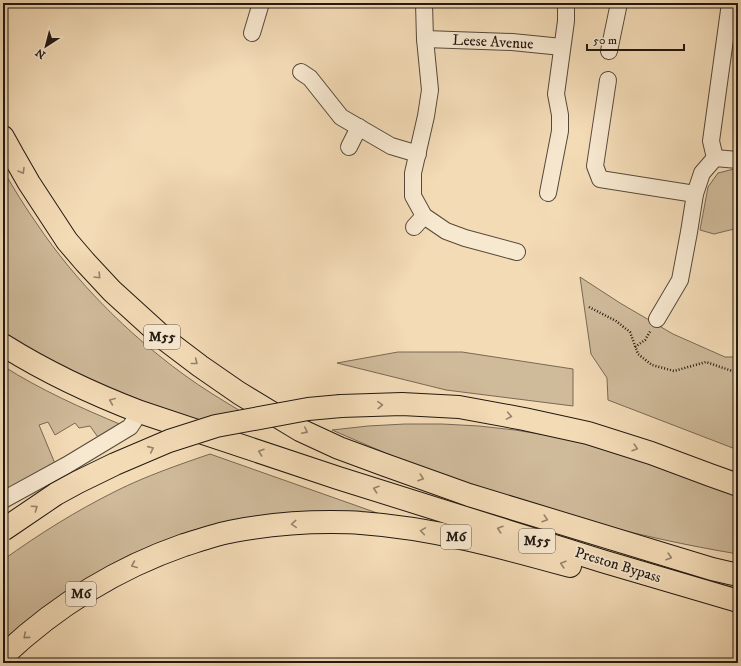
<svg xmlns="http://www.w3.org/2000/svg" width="741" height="666" viewBox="0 0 741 666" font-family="'IM FELL DW Pica',serif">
<rect width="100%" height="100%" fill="#f3dbb6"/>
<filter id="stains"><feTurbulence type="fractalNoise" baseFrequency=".005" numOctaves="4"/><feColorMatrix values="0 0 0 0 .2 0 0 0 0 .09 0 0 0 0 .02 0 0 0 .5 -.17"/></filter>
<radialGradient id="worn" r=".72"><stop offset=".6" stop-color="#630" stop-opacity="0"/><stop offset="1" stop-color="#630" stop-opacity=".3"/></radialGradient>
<g fill="#cfba9a" stroke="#786955">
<path d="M 734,169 L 738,169 L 738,228 L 714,234 L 700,230 L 708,187 L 718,173 Z"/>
<path d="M 3,170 C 14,189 25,207 37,224 C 76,282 127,333 183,374 C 202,388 222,400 242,412 L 200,424 L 101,388 L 3,336 Z"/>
<path d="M 580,277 L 620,303 L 673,334 L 725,357 L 738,357 L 738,450 L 608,400 L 607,378 L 591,354 Z"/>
<path d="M 398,352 L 462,352 L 573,369 L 573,406 L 446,390 L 337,363 Z"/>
<path d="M 3,366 C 41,390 81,408 122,425 L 100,440 L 90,426 L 79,428 L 75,423 L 55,435 L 48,422 L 39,425 L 56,466 L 3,496 Z"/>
<path d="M 405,424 L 442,424 L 479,426 L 515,430 L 552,436 L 621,452 L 738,494 L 738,554 C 635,537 535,509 438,473 C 402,461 367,445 332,430 L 368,426 Z"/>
<path d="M 210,454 L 380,514 L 227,525 L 3,643 L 3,560 C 39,534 76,511 116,491 C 146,476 178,465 210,454 Z"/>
</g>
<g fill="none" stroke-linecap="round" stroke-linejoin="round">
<defs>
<g id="minor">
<path d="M 424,3 L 425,39 L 430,90 L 426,116 L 413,173 L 413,196 L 424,216 L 446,231 L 465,238 L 517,252"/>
<path d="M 252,33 L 261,3"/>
<path d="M 425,39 L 512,42 L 562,47"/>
<path d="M 609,51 L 619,3"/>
<path d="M 301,72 L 310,78 L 341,117 L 391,146 L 418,154"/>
<path d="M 608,80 L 595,166 L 600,179 L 695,194"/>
<path d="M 349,147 L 359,127"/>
<path d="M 715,158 L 711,141 L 730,3"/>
<path d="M 548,193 L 560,131 L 560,115 L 556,94 L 566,21 L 566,3"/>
<path d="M 414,227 L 424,216"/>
<path d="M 657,319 L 680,280 L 689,232 L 695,194 L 702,173 L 715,158 L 738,160"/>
<path d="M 3,500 L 67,465 L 130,427 L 140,412"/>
</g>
<g id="highway">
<path d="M 3,137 L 13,155 L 29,183 L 67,241 L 85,262 L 112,291 L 167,341 L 200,366 L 239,393 L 300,430 L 339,448 L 385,465 L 469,495 L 712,569 L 738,575"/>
<path d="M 3,345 C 46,372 93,394 140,412 L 338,478 L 602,561 L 738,601"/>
<path d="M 341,406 L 402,404 L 459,407 L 524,419 L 588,433 L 651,453 L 710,475 L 738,485"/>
<path d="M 3,656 C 56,606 115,569 184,545 C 200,540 217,534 234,531 C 265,525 298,522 331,522 C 341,522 351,522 361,523 C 432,528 502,547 570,566"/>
</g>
</defs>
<use href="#minor" stroke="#56493a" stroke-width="18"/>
<use href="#highway" stroke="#221810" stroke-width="24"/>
<g stroke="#221810" stroke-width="2.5" stroke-dasharray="1 2" stroke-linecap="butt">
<path d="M 589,307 L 616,321 L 630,332 L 638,354 L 652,365 L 674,371 L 706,362 L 738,373"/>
<path d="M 635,347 L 645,340 L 651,330"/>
</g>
<use href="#minor" stroke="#f7e8d0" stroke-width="16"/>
<use href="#highway" stroke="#f3dbb6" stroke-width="22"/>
<defs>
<path id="highway-bridge" d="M 3,530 L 56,494 L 78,482 L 115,464 L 169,441 L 216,426 L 308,409 L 341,406"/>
</defs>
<use href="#highway-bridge" stroke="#221810" stroke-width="24" stroke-linecap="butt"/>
<use href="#highway-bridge" stroke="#f3dbb6" stroke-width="22"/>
</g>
<defs><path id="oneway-chevron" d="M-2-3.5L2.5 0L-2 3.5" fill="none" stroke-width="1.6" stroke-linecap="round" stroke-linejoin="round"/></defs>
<g stroke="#95836b">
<use href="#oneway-chevron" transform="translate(22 171) rotate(59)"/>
<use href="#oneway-chevron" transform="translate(98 276) rotate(46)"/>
<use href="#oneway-chevron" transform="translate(195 362) rotate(38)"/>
<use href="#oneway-chevron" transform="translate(112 401) rotate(-157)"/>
<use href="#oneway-chevron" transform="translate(380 405) rotate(-2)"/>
<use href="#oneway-chevron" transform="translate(509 416) rotate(10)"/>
<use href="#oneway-chevron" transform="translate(305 431) rotate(26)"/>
<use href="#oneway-chevron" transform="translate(635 448) rotate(17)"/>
<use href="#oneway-chevron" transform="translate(151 449) rotate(-24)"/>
<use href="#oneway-chevron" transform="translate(261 452) rotate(-161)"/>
<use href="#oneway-chevron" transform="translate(421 478) rotate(19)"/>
<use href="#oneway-chevron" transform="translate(376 489) rotate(-162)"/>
<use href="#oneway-chevron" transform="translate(35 508) rotate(-34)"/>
<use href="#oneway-chevron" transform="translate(545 519) rotate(17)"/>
<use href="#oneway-chevron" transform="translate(294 524) rotate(176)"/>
<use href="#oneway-chevron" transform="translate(500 529) rotate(-162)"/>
<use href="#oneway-chevron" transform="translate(423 531) rotate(-171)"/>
<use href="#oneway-chevron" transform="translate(669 557) rotate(17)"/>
<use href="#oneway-chevron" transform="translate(563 564) rotate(-164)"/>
<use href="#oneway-chevron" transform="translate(134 565) rotate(157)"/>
<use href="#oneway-chevron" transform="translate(26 636) rotate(140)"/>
</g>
<g text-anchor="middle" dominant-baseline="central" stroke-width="3.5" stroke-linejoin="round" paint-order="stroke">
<g fill="#f7e8d0" stroke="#62564a" stroke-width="1">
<rect x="144" y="325" width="36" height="24" rx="3"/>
<rect x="441" y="525" width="30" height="24" rx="3"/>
<rect x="519" y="529" width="36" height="24" rx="3"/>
<rect x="66" y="582" width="30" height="24" rx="3"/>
</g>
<g font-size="14" font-weight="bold" fill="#221810">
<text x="162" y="337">M55</text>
<text x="456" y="537">M6</text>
<text x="537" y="541">M55</text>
<text x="81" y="594">M6</text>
</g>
<g font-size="15" fill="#221810" stroke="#f7e8d0">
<text transform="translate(493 42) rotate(3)">Leese Avenue</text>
<text transform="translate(618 565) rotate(17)">Preston Bypass</text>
</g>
</g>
<rect width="741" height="666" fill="none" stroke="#f3dbb6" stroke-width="16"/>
<rect x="4" y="4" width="733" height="658" fill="none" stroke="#221810" stroke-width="2"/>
<rect x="8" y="8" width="725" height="650" fill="none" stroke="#221810"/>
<g transform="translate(46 46) rotate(216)" stroke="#f7e8d0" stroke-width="3" paint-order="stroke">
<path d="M0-3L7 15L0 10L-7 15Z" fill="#221810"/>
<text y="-6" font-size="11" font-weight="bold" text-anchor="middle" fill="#221810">N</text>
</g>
<path d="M587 44v6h97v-6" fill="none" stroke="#221810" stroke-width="2"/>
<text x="593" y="44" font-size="12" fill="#221810" stroke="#f7e8d0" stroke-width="3" paint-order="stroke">50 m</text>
<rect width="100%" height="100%" filter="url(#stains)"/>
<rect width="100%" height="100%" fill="url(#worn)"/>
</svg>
